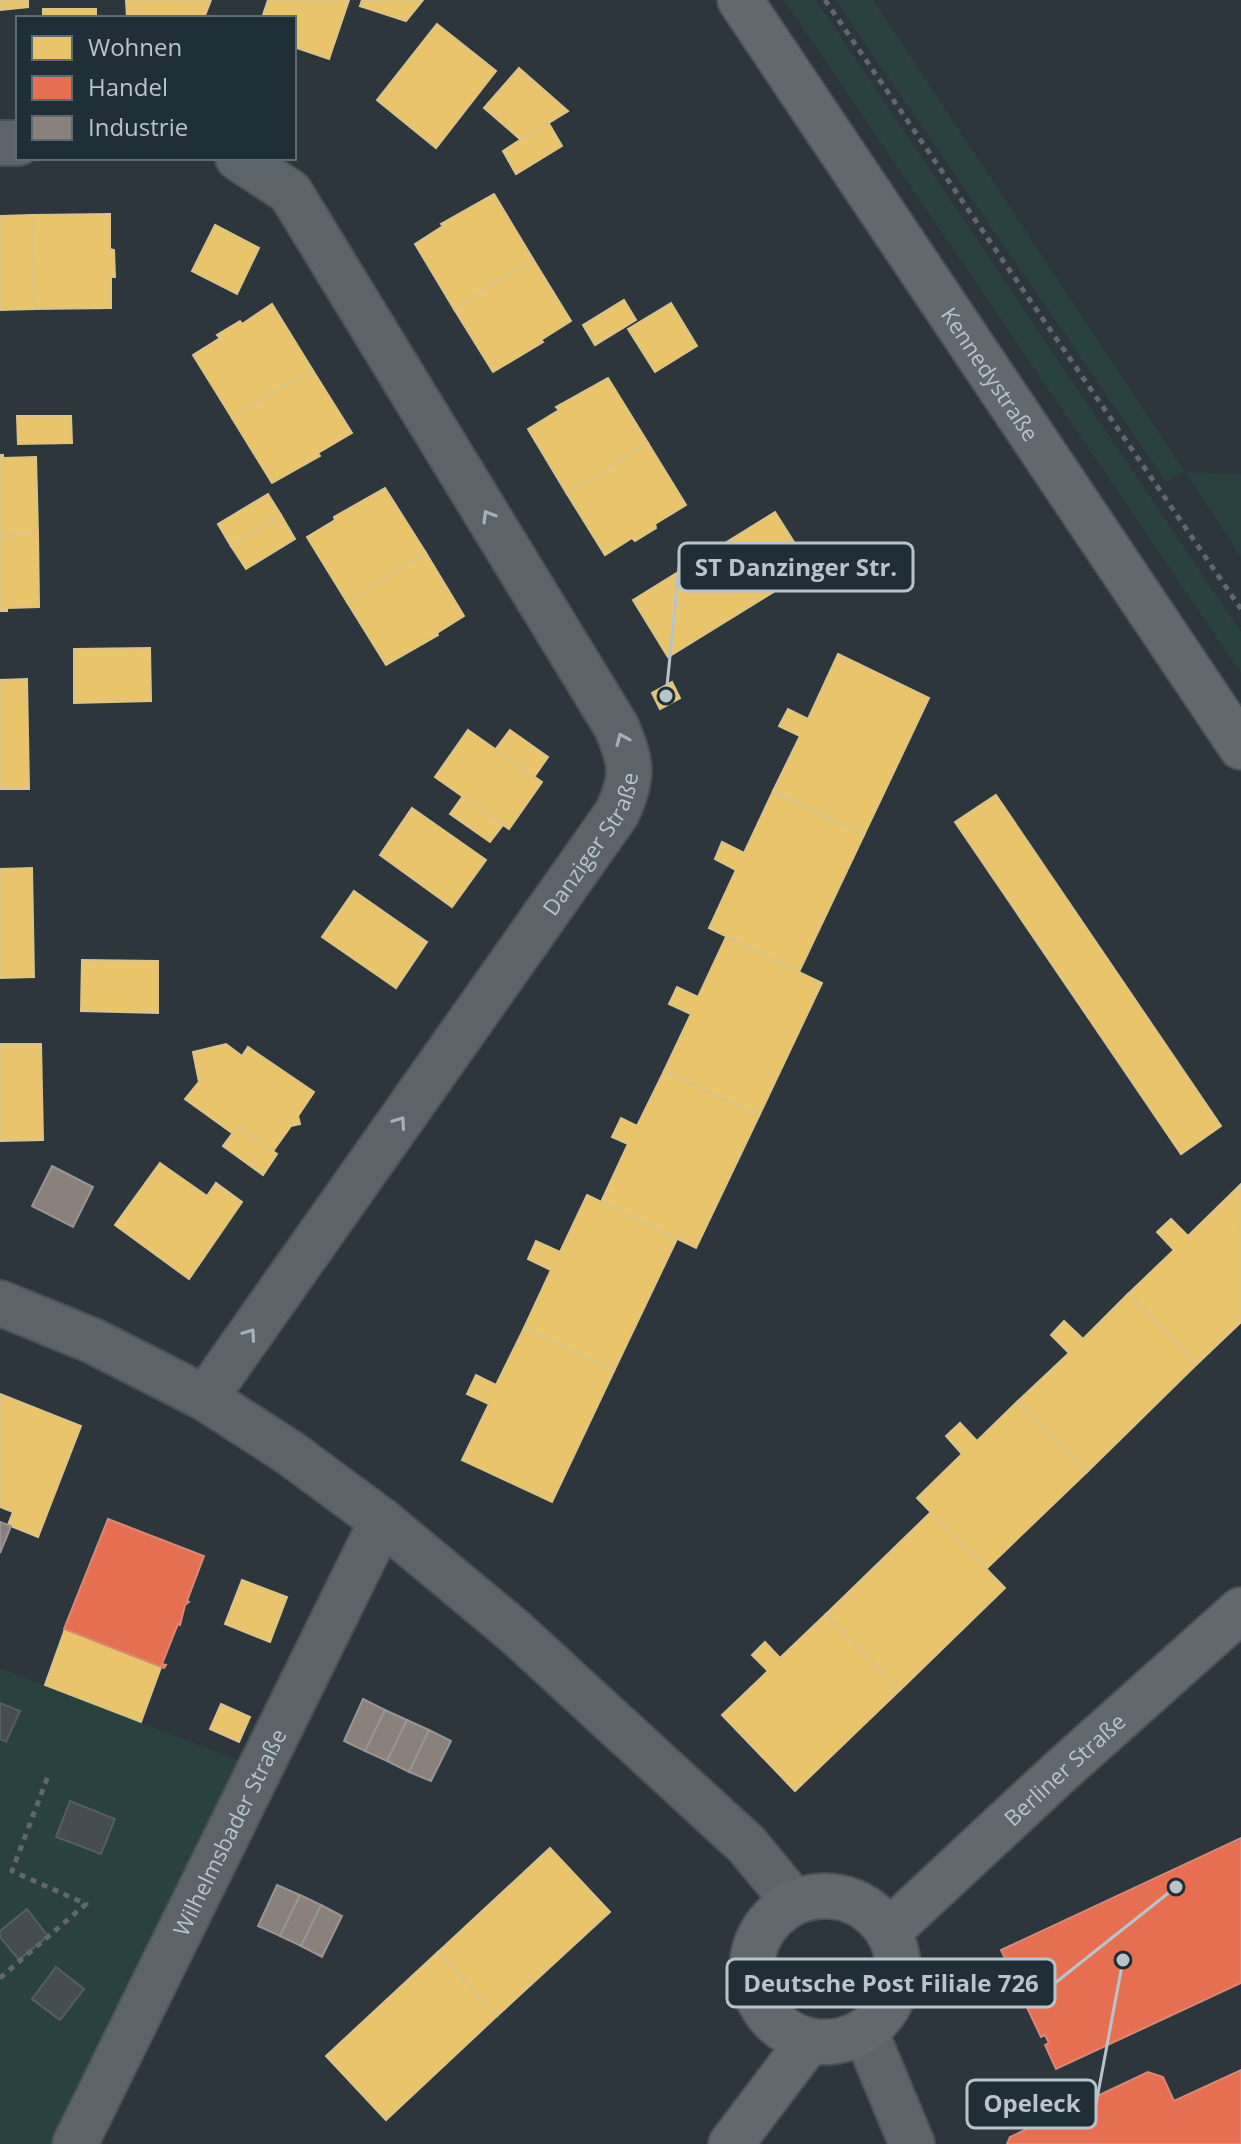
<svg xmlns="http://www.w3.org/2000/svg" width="1241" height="2144" viewBox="0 0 1241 2144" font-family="'Open Sans',sans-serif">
<rect width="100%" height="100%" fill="#2c363c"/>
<g fill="#29413f">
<path d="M 784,0 L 816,0 L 1241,632 L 1241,673 Z"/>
<path d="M 835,0 L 873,0 L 1185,472 L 1241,474 L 1241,557 L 1185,472 L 1166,482 Z"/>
<path d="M 0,1668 L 238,1760 L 51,2144 L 0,2144 Z"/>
</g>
<g fill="#e9c46a" stroke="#dac487" stroke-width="2">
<path d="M 0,0 L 28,0 L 28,7 L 0,10 Z"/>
<path d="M 126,0 L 211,0 L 204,18 L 127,18 Z"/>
<path d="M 268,0 L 349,0 L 329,59 L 294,47 L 294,18 L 262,18 Z"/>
<path d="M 362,0 L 423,0 L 406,21 L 360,6 Z"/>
<rect x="43" y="9" width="53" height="9"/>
<path d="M 437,24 L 496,71 L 436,148 L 377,100 Z"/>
<path d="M 519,68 L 568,111 L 521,140 L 484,108 Z"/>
<path d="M 548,122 L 562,146 L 516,174 L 503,151 Z"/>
<path d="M 494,194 L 533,259 L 454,309 L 415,244 L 443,226 L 441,224 Z"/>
<path d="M 110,214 L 110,249 L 114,250 L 115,277 L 111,277 L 111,308 L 34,309 L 32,215 Z"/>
<path d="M 32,215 L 34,309 L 0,310 L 0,216 Z"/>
<path d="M 215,225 L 259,248 L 237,294 L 192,271 Z"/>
<path d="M 533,259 L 571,321 L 541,340 L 543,342 L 493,372 L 454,309 Z"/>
<path d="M 624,300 L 636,320 L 595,345 L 583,325 Z"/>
<path d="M 671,303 L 697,346 L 655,372 L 628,329 Z"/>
<path d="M 272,304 L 312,369 L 232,418 L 193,355 L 220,338 L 217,335 L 240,321 L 242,324 Z"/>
<path d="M 312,369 L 352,433 L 318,453 L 320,456 L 272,483 L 232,418 Z"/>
<path d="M 608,378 L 648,443 L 567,494 L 528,429 L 559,410 L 556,407 Z"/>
<path d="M 17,416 L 71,416 L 72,443 L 18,444 Z"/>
<path d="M 648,443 L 686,505 L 655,524 L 656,528 L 635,541 L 632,538 L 605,555 L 567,494 Z"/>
<path d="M 0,455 L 3,455 L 3,458 L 36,457 L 38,533 L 0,534 Z"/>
<path d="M 385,488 L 426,553 L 347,602 L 307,537 L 335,520 L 334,517 Z"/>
<path d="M 268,494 L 281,515 L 231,546 L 218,524 Z"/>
<path d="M 775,512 L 811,569 L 668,657 L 633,600 Z"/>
<path d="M 281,515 L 295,539 L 246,569 L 231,546 Z"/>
<path d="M 38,533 L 39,607 L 7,608 L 7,611 L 0,611 L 0,534 Z"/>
<path d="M 426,553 L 464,616 L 437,633 L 438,635 L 386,665 L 347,602 Z"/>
<path d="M 150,648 L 151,701 L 74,703 L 74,649 Z"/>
<path d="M 838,654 L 929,698 L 864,835 L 773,791 L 800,736 L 779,726 L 788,709 L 808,719 Z"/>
<path d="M 27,679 L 29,789 L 0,789 L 0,680 Z"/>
<path d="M 672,682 L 680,698 L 660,709 L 652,693 Z"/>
<path d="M 468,730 L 542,782 L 509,829 L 435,777 Z"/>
<path d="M 510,730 L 548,757 L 534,777 L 495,750 Z"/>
<path d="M 773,791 L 864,835 L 799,972 L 709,928 L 736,870 L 715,859 L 722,842 L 744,853 Z"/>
<path d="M 996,795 L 1221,1126 L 1181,1154 L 955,822 Z"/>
<path d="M 463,796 L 503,825 L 490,842 L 450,814 Z"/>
<path d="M 412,808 L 486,860 L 452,907 L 380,855 Z"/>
<path d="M 32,868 L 34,977 L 0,978 L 0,869 Z"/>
<path d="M 354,891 L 427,942 L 396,988 L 322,937 Z"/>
<path d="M 726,937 L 822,983 L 759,1116 L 664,1071 L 691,1014 L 669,1004 L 677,987 L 698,997 Z"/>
<path d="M 82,960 L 158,961 L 158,1013 L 81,1011 Z"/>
<path d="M 0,1044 L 41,1044 L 43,1140 L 0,1141 Z"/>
<path d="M 226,1044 L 242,1056 L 248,1047 L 314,1092 L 298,1116 L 300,1124 L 291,1126 L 273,1151 L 238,1126 L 232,1133 L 185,1099 L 199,1082 L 193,1052 Z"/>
<path d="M 664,1071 L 759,1116 L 696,1248 L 601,1202 L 628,1144 L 612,1137 L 621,1118 L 637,1126 Z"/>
<path d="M 238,1126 L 277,1154 L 263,1175 L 223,1146 Z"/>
<path d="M 160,1163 L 207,1196 L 216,1183 L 242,1202 L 189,1279 L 115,1225 Z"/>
<path d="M 1240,1185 L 1241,1322 L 1197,1364 L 1128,1294 L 1174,1250 L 1157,1232 L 1171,1219 L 1188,1236 Z"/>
<path d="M 587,1195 L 677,1239 L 614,1371 L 524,1328 L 551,1270 L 528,1259 L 536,1241 L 560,1252 Z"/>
<path d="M 1128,1294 L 1197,1364 L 1087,1472 L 1018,1401 L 1069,1353 L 1051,1335 L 1064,1321 L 1083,1339 Z"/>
<path d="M 524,1328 L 614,1371 L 552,1502 L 462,1460 L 489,1404 L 467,1394 L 476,1375 L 496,1385 Z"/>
<path d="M 0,1394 L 81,1426 L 38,1537 L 8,1525 L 13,1512 L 0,1507 Z"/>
<path d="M 1018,1401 L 1087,1472 L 986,1569 L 917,1498 L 962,1454 L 946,1436 L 960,1423 L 977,1441 Z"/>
<path d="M 931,1512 L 1005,1588 L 900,1690 L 826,1614 Z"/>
<path d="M 242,1580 L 287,1597 L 270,1642 L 225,1624 Z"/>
<path d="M 826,1614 L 900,1690 L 795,1791 L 722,1715 L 768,1671 L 752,1655 L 765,1642 L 780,1658 Z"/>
<path d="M 65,1629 L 161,1667 L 141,1722 L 45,1685 Z"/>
<path d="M 221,1704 L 250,1717 L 239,1742 L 210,1729 Z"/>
<path d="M 550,1848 L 610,1912 L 497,2016 L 438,1952 Z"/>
<path d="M 438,1952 L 497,2016 L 386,2120 L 326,2056 Z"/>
</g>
<g fill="#e76f51" stroke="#d98876" stroke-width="2">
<path d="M 108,1519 L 204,1556 L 187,1601 L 189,1602 L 185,1605 L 180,1625 L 178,1624 L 162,1664 L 166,1665 L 164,1668 L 64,1629 Z"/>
<path d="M 1241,1838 L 1241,1983 L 1056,2069 L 1045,2045 L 1049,2043 L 1045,2035 L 1041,2037 L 1014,1980 L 1019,1977 L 1016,1971 L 1012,1973 L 1001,1950 Z"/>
<path d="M 1241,2070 L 1241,2144 L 1007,2144 L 1010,2137 L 1148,2072 L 1163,2077 L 1174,2101 Z"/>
</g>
<g fill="#8a817c" stroke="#989594" stroke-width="2">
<path d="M 52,1166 L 93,1187 L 73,1227 L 32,1206 Z"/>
<path d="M 0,1522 L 11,1526 L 0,1553 Z"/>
<path d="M 363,1699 L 385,1710 L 365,1751 L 344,1741 Z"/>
<path d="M 385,1710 L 407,1720 L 387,1761 L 365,1751 Z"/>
<path d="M 407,1720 L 429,1730 L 409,1772 L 387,1761 Z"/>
<path d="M 429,1730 L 451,1741 L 431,1781 L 409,1772 Z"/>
<path d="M 277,1885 L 300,1895 L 280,1936 L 258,1926 Z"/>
<path d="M 300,1895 L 321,1905 L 301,1946 L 280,1936 Z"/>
<path d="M 321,1905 L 342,1916 L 322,1957 L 301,1946 Z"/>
</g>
<g fill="#454d51" stroke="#545e63" stroke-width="2">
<path d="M 0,1703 L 20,1711 L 6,1742 L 0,1739 Z"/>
<path d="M 70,1801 L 115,1819 L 101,1854 L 56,1837 Z"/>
<path d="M 27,1909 L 48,1936 L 19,1960 L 0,1937 L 0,1931 Z"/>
<path d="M 56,1967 L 84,1989 L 60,2020 L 32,1999 Z"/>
</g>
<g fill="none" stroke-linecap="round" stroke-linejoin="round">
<defs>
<g id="street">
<path d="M 0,143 L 18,143"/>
<path d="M 0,1303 L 93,1341 L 205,1398 L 290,1453 L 382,1521 L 513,1630 L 747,1845 L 794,1902"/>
<path id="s1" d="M 205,1398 L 617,813 C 634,776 632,763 616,726 L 290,192 L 238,158"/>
<path d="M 865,2031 L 912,2144"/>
<path id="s2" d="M 75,2144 L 382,1521"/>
</g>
<g id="secondary">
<path id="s3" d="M 740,0 L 1241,747"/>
<circle cx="825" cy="1969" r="73"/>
<path id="s4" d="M 888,1932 L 1063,1769 L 1241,1610"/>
<path d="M 731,2144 L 809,2041"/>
</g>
</defs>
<use href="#street" stroke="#4a5256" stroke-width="48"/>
<use href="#secondary" stroke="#4a5256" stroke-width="48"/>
<g stroke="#5f686c" stroke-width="5" stroke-dasharray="6 6" stroke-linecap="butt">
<path d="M 825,0 L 1241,609"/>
<path d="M 0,1978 L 86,1904 L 12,1871 L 48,1776"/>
</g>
<use href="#street" stroke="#5d6469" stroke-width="44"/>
<use href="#secondary" stroke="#61686e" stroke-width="44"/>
</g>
<defs><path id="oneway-chevron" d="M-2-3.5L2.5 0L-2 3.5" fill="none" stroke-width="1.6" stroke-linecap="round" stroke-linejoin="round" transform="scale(2)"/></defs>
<g stroke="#a5b1b8">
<use href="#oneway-chevron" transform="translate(488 516) rotate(-121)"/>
<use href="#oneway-chevron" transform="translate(622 739) rotate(-113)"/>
<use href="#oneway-chevron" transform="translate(400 1122) rotate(-55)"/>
<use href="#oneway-chevron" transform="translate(250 1334) rotate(-55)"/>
</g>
<g text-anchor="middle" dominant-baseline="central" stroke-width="8" stroke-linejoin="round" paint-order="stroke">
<g font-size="22" fill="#b7c4cc" stroke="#1f2e37">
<text stroke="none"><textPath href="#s3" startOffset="450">Kennedystraße</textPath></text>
<text stroke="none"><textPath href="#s1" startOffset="676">Danziger Straße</textPath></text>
<text stroke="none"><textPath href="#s4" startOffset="240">Berliner Straße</textPath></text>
<text stroke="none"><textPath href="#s2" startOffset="348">Wilhelmsbader Straße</textPath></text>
</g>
</g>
<path fill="none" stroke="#b7c4cc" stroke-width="3" d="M666 696L679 567M1176 1887L1055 1983M1123 1960L1096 2104"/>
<g fill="#b7c4cc" stroke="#1f2e37" stroke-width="3">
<circle cx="666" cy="696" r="8"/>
<circle cx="1176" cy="1887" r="8"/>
<circle cx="1123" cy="1960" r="8"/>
</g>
<g fill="#1f2e37" stroke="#b7c4cc" stroke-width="3">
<rect x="679" y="543" width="234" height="48" rx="8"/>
<rect x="727" y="1959" width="328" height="48" rx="8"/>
<rect x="967" y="2080" width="129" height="48" rx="8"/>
</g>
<g font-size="24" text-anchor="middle" font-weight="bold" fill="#b7c4cc">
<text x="796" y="576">ST Danzinger Str.</text>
<text x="891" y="1992">Deutsche Post Filiale 726</text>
<text x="1032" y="2112">Opeleck</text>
</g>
<rect x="16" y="16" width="280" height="144" fill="#1f2e37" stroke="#5c6a73" stroke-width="2"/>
<rect x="32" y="36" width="40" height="24" fill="#e9c46a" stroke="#5c6a73" stroke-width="2"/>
<text x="88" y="56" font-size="24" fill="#b7c4cc">Wohnen</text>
<rect x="32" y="76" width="40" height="24" fill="#e76f51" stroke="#5c6a73" stroke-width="2"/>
<text x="88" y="96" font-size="24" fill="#b7c4cc">Handel</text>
<rect x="32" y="116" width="40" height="24" fill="#8a817c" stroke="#5c6a73" stroke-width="2"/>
<text x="88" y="136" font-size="24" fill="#b7c4cc">Industrie</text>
</svg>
